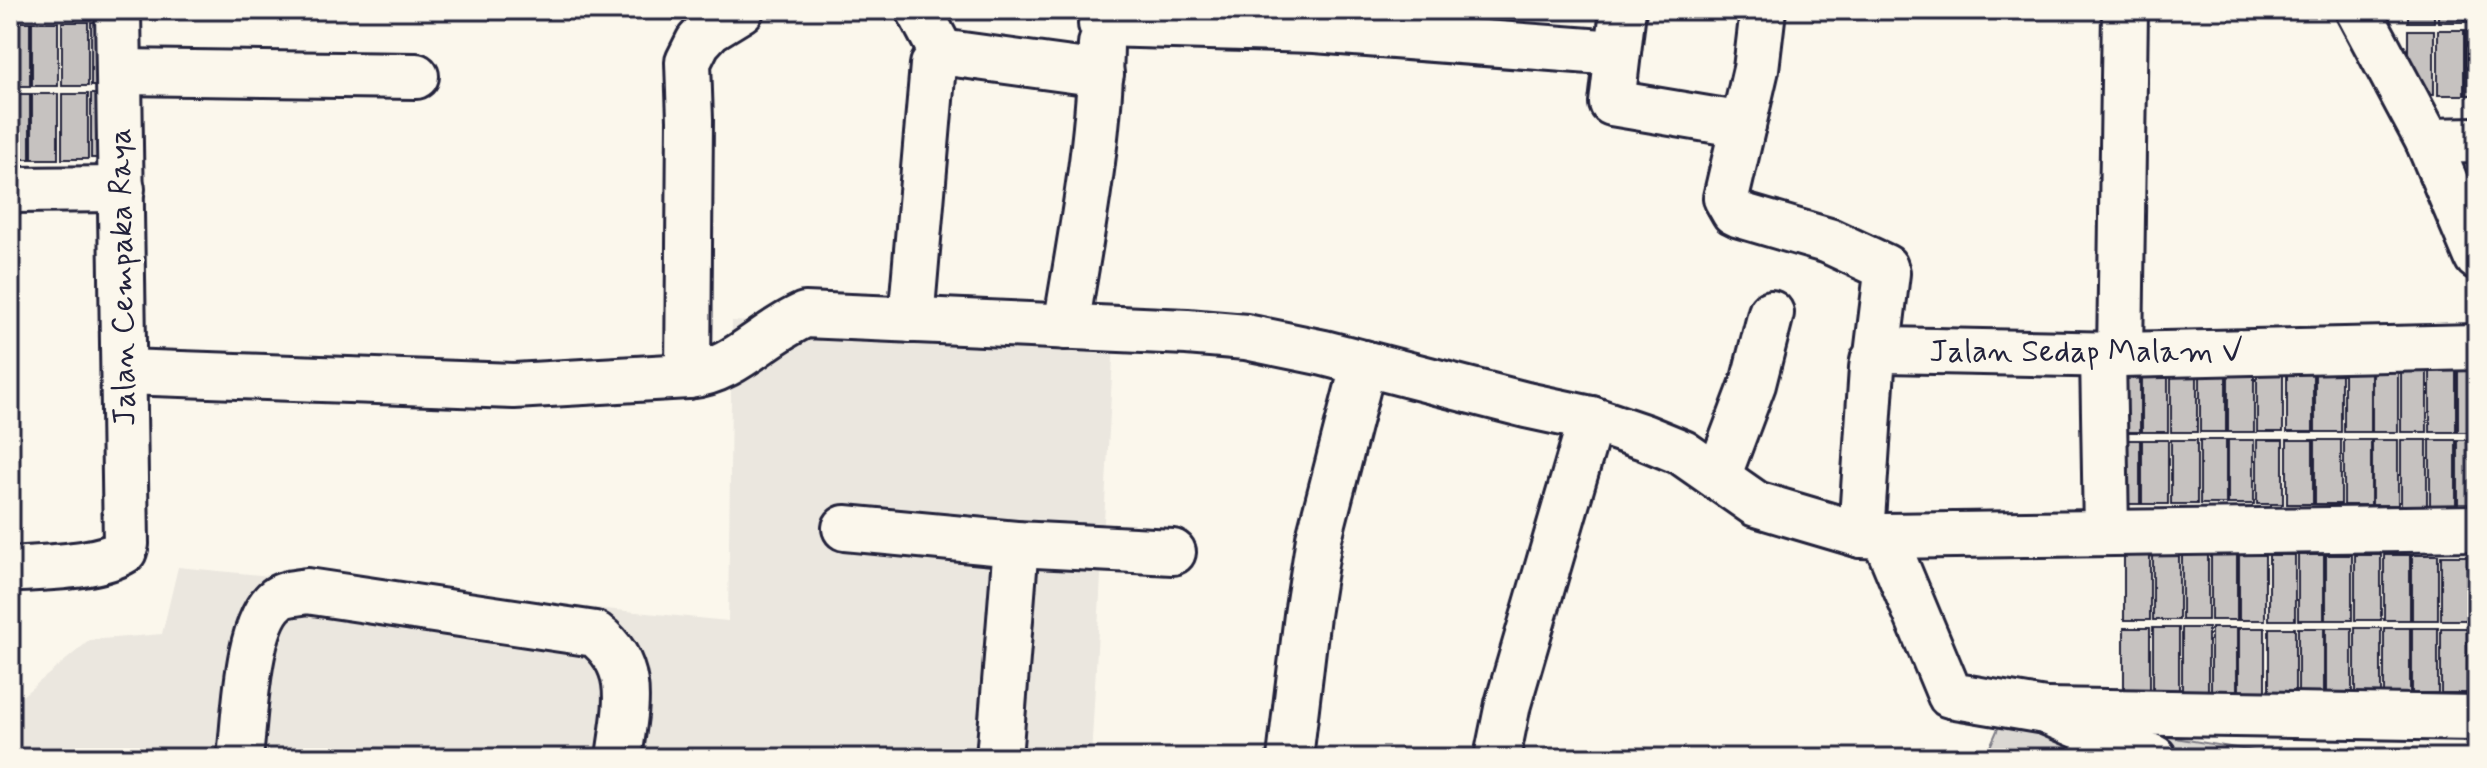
<svg xmlns="http://www.w3.org/2000/svg" width="2487" height="768" viewBox="0 0 2487 768" font-family="Mynerve,sans-serif">
<rect width="100%" height="100%" fill="#fbf7ec"/>
<filter id="ink" filterUnits="userSpaceOnUse"><feTurbulence type="fractalNoise" baseFrequency=".0125" numOctaves="2"/><feDisplacementMap in="SourceGraphic" scale="16" xChannelSelector="R" yChannelSelector="G"/><feConvolveMatrix kernelMatrix="1 2 1 2 8 2 1 2 1" color-interpolation-filters="sRGB"/></filter>
<g filter="url(#ink)">
<path fill="#ebe7df" d="M 732,321 L 1114,340 L 1091,758 L 10,758 L 10,706 L 90,640 L 162,634 L 178,567 L 728,621 Z"/>
<path fill="#dbd8d3" stroke="#7e7d87" stroke-width="2" d="M 2006,710 L 2296,758 L 1985,758 Z"/>
<g fill="#c6c2c0" stroke="#22223b" stroke-width="2">
<rect x="2408" y="10" width="26" height="12"/>
<rect x="2438" y="10" width="26" height="12"/>
<rect x="2466" y="10" width="11" height="12"/>
<rect x="10" y="22" width="20" height="64"/>
<rect x="32" y="22" width="26" height="64"/>
<rect x="62" y="22" width="26" height="64"/>
<rect x="91" y="22" width="26" height="64"/>
<rect x="2408" y="30" width="26" height="65"/>
<rect x="2438" y="30" width="26" height="65"/>
<rect x="2466" y="30" width="11" height="65"/>
<rect x="10" y="94" width="20" height="65"/>
<rect x="32" y="94" width="26" height="65"/>
<rect x="62" y="94" width="26" height="65"/>
<rect x="91" y="94" width="26" height="64"/>
<rect x="2114" y="367" width="26" height="65"/>
<rect x="2142" y="367" width="26" height="65"/>
<rect x="2200" y="367" width="26" height="65"/>
<rect x="2228" y="367" width="26" height="65"/>
<rect x="2171" y="368" width="26" height="64"/>
<rect x="2257" y="368" width="26" height="64"/>
<rect x="2287" y="368" width="26" height="64"/>
<rect x="2315" y="368" width="26" height="64"/>
<rect x="2344" y="368" width="27" height="64"/>
<rect x="2372" y="368" width="26" height="64"/>
<rect x="2401" y="368" width="26" height="64"/>
<rect x="2430" y="368" width="26" height="64"/>
<rect x="2458" y="368" width="19" height="64"/>
<rect x="2114" y="440" width="26" height="64"/>
<rect x="2142" y="440" width="26" height="64"/>
<rect x="2171" y="440" width="26" height="64"/>
<rect x="2200" y="440" width="26" height="64"/>
<rect x="2228" y="440" width="26" height="64"/>
<rect x="2257" y="440" width="26" height="64"/>
<rect x="2287" y="440" width="26" height="64"/>
<rect x="2315" y="440" width="26" height="64"/>
<rect x="2344" y="440" width="27" height="65"/>
<rect x="2372" y="440" width="26" height="65"/>
<rect x="2401" y="440" width="26" height="65"/>
<rect x="2430" y="440" width="26" height="65"/>
<rect x="2458" y="440" width="19" height="65"/>
<rect x="2124" y="555" width="26" height="65"/>
<rect x="2153" y="555" width="26" height="65"/>
<rect x="2182" y="555" width="26" height="65"/>
<rect x="2211" y="555" width="26" height="65"/>
<rect x="2239" y="555" width="26" height="65"/>
<rect x="2269" y="555" width="26" height="65"/>
<rect x="2298" y="555" width="26" height="65"/>
<rect x="2326" y="555" width="26" height="65"/>
<rect x="2355" y="555" width="26" height="65"/>
<rect x="2384" y="555" width="26" height="65"/>
<rect x="2412" y="555" width="26" height="65"/>
<rect x="2470" y="555" width="7" height="65"/>
<rect x="2441" y="556" width="26" height="64"/>
<rect x="2124" y="628" width="26" height="64"/>
<rect x="2153" y="628" width="26" height="64"/>
<rect x="2182" y="628" width="26" height="65"/>
<rect x="2211" y="628" width="26" height="65"/>
<rect x="2239" y="628" width="26" height="65"/>
<rect x="2269" y="628" width="26" height="65"/>
<rect x="2298" y="628" width="26" height="65"/>
<rect x="2326" y="628" width="26" height="65"/>
<rect x="2355" y="628" width="26" height="65"/>
<rect x="2384" y="628" width="26" height="65"/>
<rect x="2412" y="628" width="26" height="65"/>
<rect x="2441" y="628" width="26" height="65"/>
<rect x="2470" y="628" width="7" height="65"/>
</g>
<g fill="none" stroke-linecap="round" stroke-linejoin="round">
<defs>
<g id="minor">
<path d="M 919,10 L 943,55"/>
<path d="M 1623,10 L 1612,103 L 1743,125"/>
<path d="M 1763,10 L 1756,69 L 1726,198 L 1734,212 L 1740,215 L 1829,241 L 1885,267 L 1887,273 L 1877,355"/>
<path d="M 2358,10 L 2428,141 L 2477,257"/>
<path d="M 1101,24 L 1315,30 L 1616,53"/>
<path d="M 120,72 L 416,76"/>
<path d="M 2428,141 L 2477,140"/>
<path d="M 10,190 L 122,189"/>
<path d="M 911,320 L 933,65 L 943,55 L 955,54 L 1101,74"/>
<path d="M 1066,327 C 1081,234 1100,139 1101,44"/>
<path d="M 2103,355 L 2106,532"/>
<path d="M 2120,355 L 2125,10"/>
<path d="M 125,372 L 514,386 L 688,376 C 735,371 763,333 805,315 L 1187,332 L 1246,337 L 1324,353 L 1526,405 L 1591,419 L 1644,437 L 1683,453 L 1756,504 L 1861,535 L 1884,536 L 2477,528"/>
<path d="M 688,376 L 690,120 L 688,62 L 698,42 L 710,29 L 741,10"/>
<path d="M 1718,477 L 1753,384 L 1771,313"/>
<path d="M 845,528 L 1016,544 L 1173,552"/>
<path d="M 1861,535 L 1872,368 L 1873,361 L 1886,350 L 2120,355 L 2477,347"/>
<path d="M 1884,536 L 1950,695 L 2045,711 L 2154,758"/>
<path d="M 10,570 C 42,567 97,568 124,551 L 126,544 L 118,10"/>
<path d="M 2045,711 L 2477,718"/>
<path d="M 240,758 C 245,719 246,623 277,599 C 284,593 298,593 307,591 L 595,634 C 639,668 625,710 619,758"/>
<path d="M 999,758 L 1016,544"/>
<path d="M 1290,758 L 1307,615 L 1319,538 L 1364,363"/>
<path d="M 1497,758 L 1508,704 L 1591,419"/>
</g>
</defs>
<use href="#minor" stroke="#22223b" stroke-width="50"/>
<use href="#minor" stroke="#fbf7ec" stroke-width="44"/>
</g>
</g>
<g text-anchor="middle" dominant-baseline="central" stroke-width="7" stroke-linejoin="round" paint-order="stroke">
<g font-size="32" fill="#22223b" stroke="#fbf7ec">
<text transform="translate(123 277) rotate(-91)">Jalan Cempaka Raya</text>
<text x="2086" y="352">Jalan Sedap Malam V</text>
</g>
</g>
<rect width="2487" height="768" fill="none" stroke="#fbf7ec" stroke-width="40"/>
<rect x="20" y="20" width="2447" height="728" fill="none" stroke="#22223b" stroke-width="3" filter="url(#ink)"/>
</svg>
